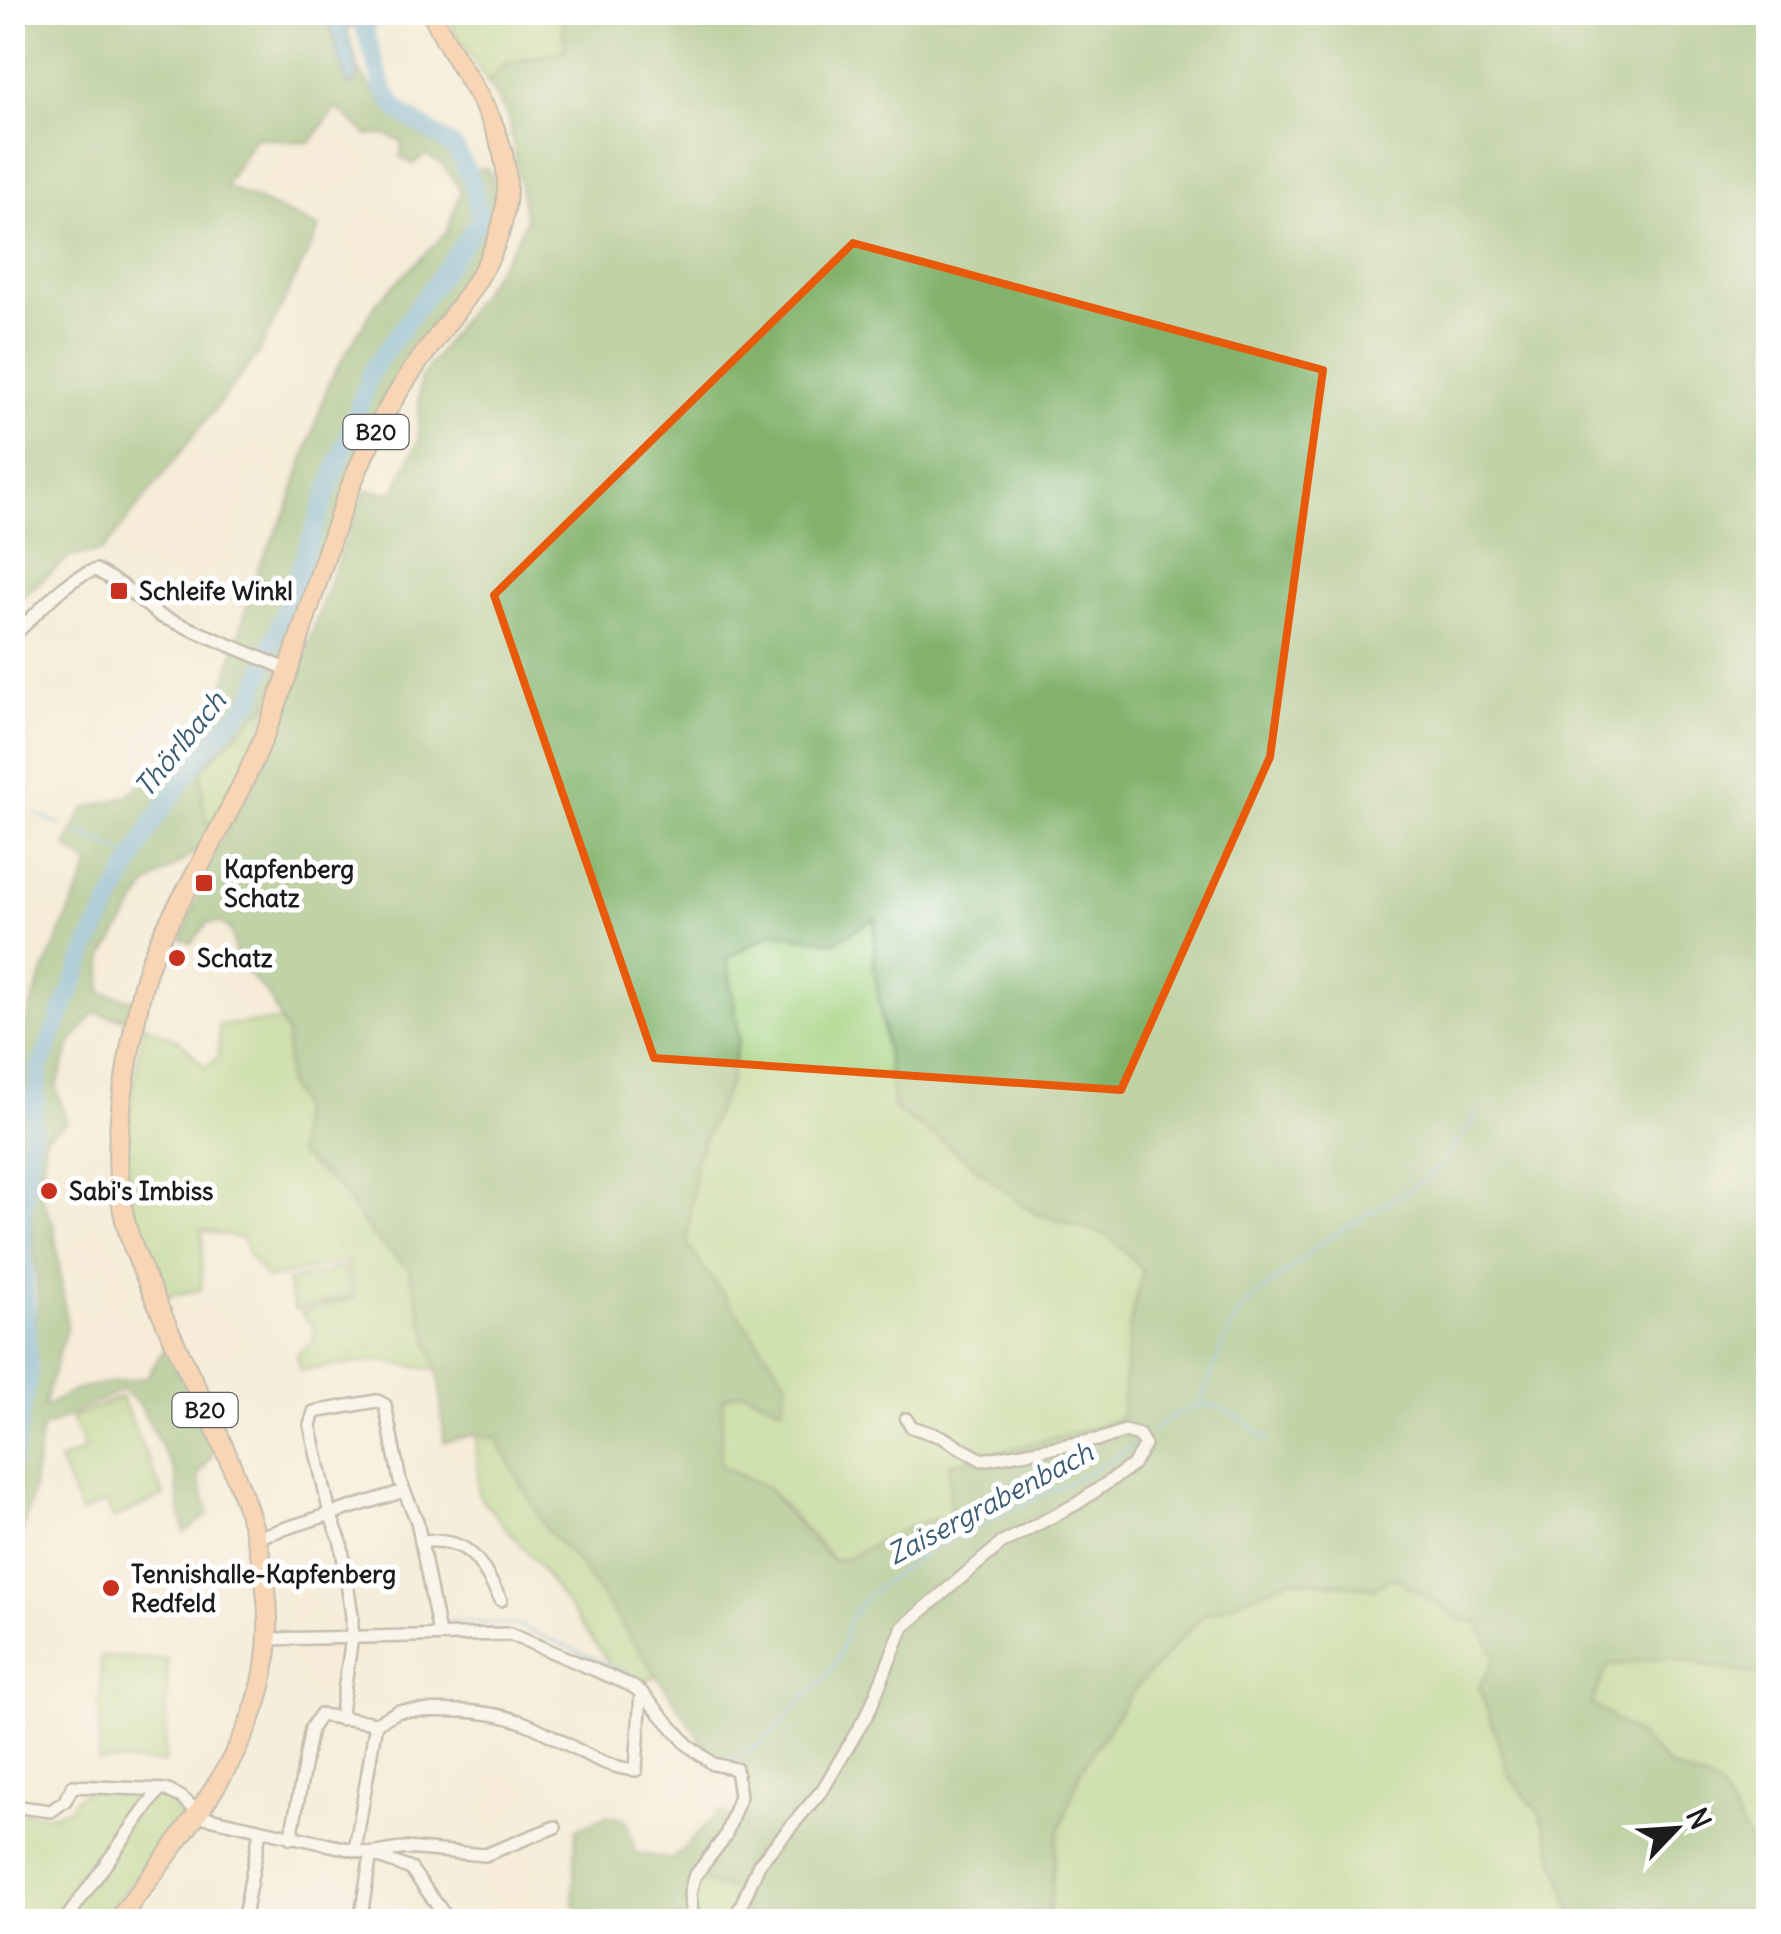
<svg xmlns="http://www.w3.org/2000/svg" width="1781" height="1934" viewBox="0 0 1781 1934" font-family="Delius,sans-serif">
<rect width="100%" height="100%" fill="#fff"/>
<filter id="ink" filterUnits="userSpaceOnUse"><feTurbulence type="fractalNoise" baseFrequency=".01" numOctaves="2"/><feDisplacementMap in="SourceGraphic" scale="20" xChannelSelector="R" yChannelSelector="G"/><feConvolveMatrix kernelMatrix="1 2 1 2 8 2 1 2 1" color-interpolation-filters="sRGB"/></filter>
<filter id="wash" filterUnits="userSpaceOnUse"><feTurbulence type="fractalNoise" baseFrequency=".0048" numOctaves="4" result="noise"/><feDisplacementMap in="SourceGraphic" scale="40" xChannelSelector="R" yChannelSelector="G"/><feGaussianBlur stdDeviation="2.25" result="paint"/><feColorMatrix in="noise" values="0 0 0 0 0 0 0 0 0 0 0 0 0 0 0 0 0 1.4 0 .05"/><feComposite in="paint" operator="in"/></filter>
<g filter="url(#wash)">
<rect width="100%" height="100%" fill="#f5ecd9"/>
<g fill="#a3d07d" stroke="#60764c" stroke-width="2.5">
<path d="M 448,13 L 562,13 L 565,51 L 506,63 L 487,82 L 453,28 Z"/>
<path d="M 270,701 L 257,744 L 211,829 L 203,807 L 201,769 Z"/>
<path d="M 875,917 L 874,964 L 895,1109 L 950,1147 L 1034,1213 L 1108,1235 L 1144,1270 L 1130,1325 L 1121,1417 L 1097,1427 L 950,1516 L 916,1524 L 847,1558 L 834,1561 L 768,1488 L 720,1466 L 723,1398 L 743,1390 L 687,1245 L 696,1158 L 730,1080 L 739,1037 L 727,958 L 774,932 L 834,942 Z"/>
<path d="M 280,1021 L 287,1035 L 287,1084 L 299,1106 L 298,1154 L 338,1186 L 372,1235 L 409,1269 L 437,1370 L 378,1361 L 300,1370 L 297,1354 L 313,1342 L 314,1328 L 300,1313 L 355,1297 L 347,1261 L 267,1279 L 249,1256 L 243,1239 L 203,1230 L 201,1290 L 163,1296 C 150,1265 135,1234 130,1201 C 121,1144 135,1080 143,1024 L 181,1042 L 206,1068 L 219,1056 L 219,1025 Z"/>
<path d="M 344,1267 L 351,1296 L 294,1310 L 287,1281 Z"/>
<path d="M 121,1397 L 164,1496 L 113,1518 L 106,1502 L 81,1513 L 59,1461 L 85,1450 L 71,1418 Z"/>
<path d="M 476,1434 L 496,1438 L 547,1530 L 581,1566 L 657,1675 L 640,1684 L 617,1674 L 538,1565 L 479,1496 Z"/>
<path d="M 1394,1576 L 1460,1619 L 1478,1622 L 1496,1659 L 1510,1777 L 1541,1815 L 1575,1921 L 1048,1922 L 1057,1838 L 1081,1770 L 1132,1692 L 1203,1615 L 1292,1579 L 1373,1588 Z"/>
<path d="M 101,1657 L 168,1659 L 165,1763 L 98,1761 Z"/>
<path d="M 1666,1657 L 1768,1677 L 1768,1873 L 1718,1786 L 1669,1767 L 1639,1736 L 1591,1705 L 1608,1666 Z"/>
<path d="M 87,1790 L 166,1797 L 180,1812 L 180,1821 L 101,1921 L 13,1921 L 12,1811 L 53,1815 L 71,1807 L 74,1800 Z"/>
<path d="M 702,1882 L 736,1890 L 746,1897 L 745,1921 L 688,1921 L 687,1891 Z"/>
</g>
<g fill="#82b26c" stroke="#4f6744" stroke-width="2.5" fill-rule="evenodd">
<path d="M 13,13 L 327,13 L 347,83 L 353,84 L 359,71 L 394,117 L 449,154 L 468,182 L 474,217 L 375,356 L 354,400 L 247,698 L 198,745 L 149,819 L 118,875 L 65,988 L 34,1069 L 15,1209 L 21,1343 L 13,1433 L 12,1159 L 23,1095 L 13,1093 C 13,1027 63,928 90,866 L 66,846 L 84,809 L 128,796 L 175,749 L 224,686 L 259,566 L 288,508 L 329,382 L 376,303 L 447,232 L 461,190 L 442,164 L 426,155 L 413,164 L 400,157 L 402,142 L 387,135 L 367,135 L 336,108 L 310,143 L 255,137 L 225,186 L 320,228 L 258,354 L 103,551 L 70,557 L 13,604 Z"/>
<path d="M 562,13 L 1768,13 L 1768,1677 L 1666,1657 L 1608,1666 L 1591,1704 L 1639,1736 L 1669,1767 L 1718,1786 L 1768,1873 L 1768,1921 L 1575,1921 L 1541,1815 L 1510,1777 L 1479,1686 L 1496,1658 L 1478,1623 L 1460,1619 L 1394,1577 L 1373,1588 L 1292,1579 L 1203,1615 L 1132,1692 L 1081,1770 L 1057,1838 L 1048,1921 L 745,1921 L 746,1897 L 736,1890 L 703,1882 L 687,1891 L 688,1921 L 584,1921 L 573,1902 L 576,1829 L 608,1815 L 627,1820 L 635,1853 L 672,1860 L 720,1811 L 746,1825 L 745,1764 L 709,1751 L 581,1566 L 547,1530 L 496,1438 L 476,1434 L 444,1442 L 439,1378 L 409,1269 L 372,1235 L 338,1186 L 297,1154 L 299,1106 L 287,1084 L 287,1035 L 268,995 L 236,961 L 232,932 L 221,923 L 207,923 L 192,943 L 182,939 L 210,860 L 270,752 L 341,550 L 366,490 L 393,493 L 418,442 L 420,379 L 510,250 L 526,220 L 508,116 L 487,82 L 506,63 L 565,51 ZM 875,918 L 874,964 L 894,1109 L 950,1147 L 1034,1213 L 1108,1235 L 1143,1270 L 1130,1325 L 1121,1417 L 1097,1427 L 949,1464 L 950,1516 L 916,1524 L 847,1558 L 834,1561 L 785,1511 L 768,1488 L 720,1466 L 723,1398 L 743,1391 L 782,1408 L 787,1381 L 687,1245 L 696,1158 L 730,1080 L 739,1037 L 727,958 L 774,932 L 834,942 Z"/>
<path d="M 488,168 L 499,201 L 491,242 L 472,280 L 413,357 L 270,701 L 201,769 L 203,807 L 211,829 L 197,851 L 148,885 L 104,956 L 101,992 L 134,1000 L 129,1020 L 94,1013 L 71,1044 L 56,1087 L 67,1122 L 45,1136 L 41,1194 L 54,1226 L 67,1326 L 43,1407 L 80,1388 L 147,1377 L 167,1344 L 214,1452 L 198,1476 L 209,1514 L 184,1533 L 175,1473 L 139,1404 L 122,1390 L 42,1429 L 31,1499 L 13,1568 L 13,1497 L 30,1397 L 38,1298 L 28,1175 L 41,1086 L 75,994 L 149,845 L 195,771 L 256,699 L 371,390 L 393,344 L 481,228 L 483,204 L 472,170 Z"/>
</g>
<path fill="#61aad9" stroke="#3e637a" stroke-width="2.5" d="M 327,13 L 377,13 L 372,20 L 374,28 L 358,33 L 355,26 L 347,29 L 359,71 L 353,85 L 347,83 Z"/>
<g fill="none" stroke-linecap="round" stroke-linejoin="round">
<g stroke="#61aad9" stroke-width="2.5">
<path d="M 12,804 L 21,808"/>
<path d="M 37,814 L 61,825"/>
<path d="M 79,832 L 134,858"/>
<path d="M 1199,1405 L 1223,1344 L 1242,1308 L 1323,1242 L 1429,1177 L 1445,1161 L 1480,1110"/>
<path d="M 1150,1432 C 1207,1392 1217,1399 1268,1440"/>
<path d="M 12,1529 L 21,1532"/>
<path d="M 446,1621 L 517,1625 L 632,1675 L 644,1688"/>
<path d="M 713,1756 C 748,1769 783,1720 804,1698 C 814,1687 828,1678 835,1664 C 846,1643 844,1620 862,1602 C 940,1526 1052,1504 1139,1441"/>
</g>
<path stroke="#61aad9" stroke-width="18" d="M 12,1462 L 29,1372 L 22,1220 L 39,1070 L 89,946 L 154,821 L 206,748 L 253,698 L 372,370 L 480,220 L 473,182 L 455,148 L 399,111 L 384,90 L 359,12"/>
</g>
</g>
<g filter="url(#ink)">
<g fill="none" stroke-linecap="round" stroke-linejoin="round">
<defs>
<g id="street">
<path d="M 12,637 C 36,616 65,577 96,570 L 123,586 L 160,616 L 289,670"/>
<path d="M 258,1537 L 404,1491"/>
<path d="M 421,1541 C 474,1538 479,1562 501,1600"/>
<path d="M 267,1639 L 510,1634 L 630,1685 L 641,1692 L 687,1744 L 713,1764 L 736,1769 L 740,1796 L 725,1837 L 694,1877 L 690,1894 L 693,1922"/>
<path d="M 340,1719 L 352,1637 L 352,1616 L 341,1542 L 330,1514 L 310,1425 L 314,1412 L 377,1401 L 385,1405 L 400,1481 L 417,1521 L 439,1634"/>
<path d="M 12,1806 L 51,1811 L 65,1801 L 73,1786 L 166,1790 L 181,1797 L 204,1817 L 371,1854 L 406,1848 L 485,1855 L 555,1827"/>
<path d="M 291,1838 L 311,1728 L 320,1715 L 376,1723"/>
<path d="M 355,1850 L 376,1723 L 399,1711 C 440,1710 482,1708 522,1722 C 560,1736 595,1767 636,1770 L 641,1692"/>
<path d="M 362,1913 L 381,1922"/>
<path d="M 64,1922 L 159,1790"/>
<path d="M 243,1922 L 260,1831"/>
<path d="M 360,1922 L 371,1854 L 411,1869 L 450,1922"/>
<path d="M 734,1922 L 759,1864 L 823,1789 L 869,1711 L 903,1627 L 1002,1543 L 1078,1503 L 1133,1465 L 1145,1445 L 1139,1435 L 1125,1431 L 1102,1439 L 982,1460 L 942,1437 L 912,1427 L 906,1419"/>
</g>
<path id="primary" d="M 117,1922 C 167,1852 230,1784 257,1701 C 300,1562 211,1428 158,1305 C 145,1276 131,1247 124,1216 C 109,1147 126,1067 140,998 C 148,956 169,921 190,884 C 213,841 237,798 257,753 C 302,651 323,538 372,438 C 389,404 411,371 434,341 C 470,292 508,247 507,183 C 505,115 456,72 432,12"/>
</defs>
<use href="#street" stroke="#88847a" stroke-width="16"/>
<use href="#primary" stroke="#88847a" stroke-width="22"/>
<use href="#street" stroke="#fff" stroke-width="11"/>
<use href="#primary" stroke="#fabb8b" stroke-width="18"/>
</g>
</g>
<path d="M0 0H1781V1934H0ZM 853,243 L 1323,370 L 1270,757 L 1121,1090 L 654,1058 L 494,595 Z" fill="#f5ecd9" fill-opacity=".55" fill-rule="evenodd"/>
<path fill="none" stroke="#e8590c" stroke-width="8" stroke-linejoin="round" d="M 853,243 L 1323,370 L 1270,757 L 1121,1090 L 654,1058 L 494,595 Z"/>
<g fill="#c8321e" stroke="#fff" stroke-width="4">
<rect x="109" y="581" width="20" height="20" rx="5"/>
<rect x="194" y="873" width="20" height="20" rx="5"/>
<circle cx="177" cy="958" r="10"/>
<circle cx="49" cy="1191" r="10"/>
<circle cx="111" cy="1588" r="10"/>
</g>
<g text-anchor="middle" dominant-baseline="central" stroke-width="10" stroke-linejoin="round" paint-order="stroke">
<g fill="#fff" stroke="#606060" stroke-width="2.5">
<rect x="343.5" y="415" width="65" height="34" rx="8"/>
<rect x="172.5" y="1393" width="65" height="34" rx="8"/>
</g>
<g font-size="22" font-weight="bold" fill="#1c1c1c">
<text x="376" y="432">B20</text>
<text x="205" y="1410">B20</text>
</g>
<g font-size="25" font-weight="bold" fill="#1c1c1c" stroke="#fff" text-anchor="start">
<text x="139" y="591">Schleife Winkl</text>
<text x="224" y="869">Kapfenberg<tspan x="224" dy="29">Schatz</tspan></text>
<text x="197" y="958">Schatz</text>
<text x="69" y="1191">Sabi's Imbiss</text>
<text x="131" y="1574">Tennishalle-Kapfenberg<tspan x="131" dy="29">Redfeld</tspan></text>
</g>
<g font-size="28" font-style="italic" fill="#3b5c71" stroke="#fff">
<text transform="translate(180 744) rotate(-51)">Thörlbach</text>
<text transform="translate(990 1503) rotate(-28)">Zaisergrabenbach</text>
</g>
</g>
<rect width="1781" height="1934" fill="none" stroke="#fff" stroke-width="50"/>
<g transform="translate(1676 1829) rotate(65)" stroke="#ffffff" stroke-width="8" paint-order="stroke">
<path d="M0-8L18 38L0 25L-18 38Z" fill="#1c1c1c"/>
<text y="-15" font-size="28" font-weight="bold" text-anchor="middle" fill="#1c1c1c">N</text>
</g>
</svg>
